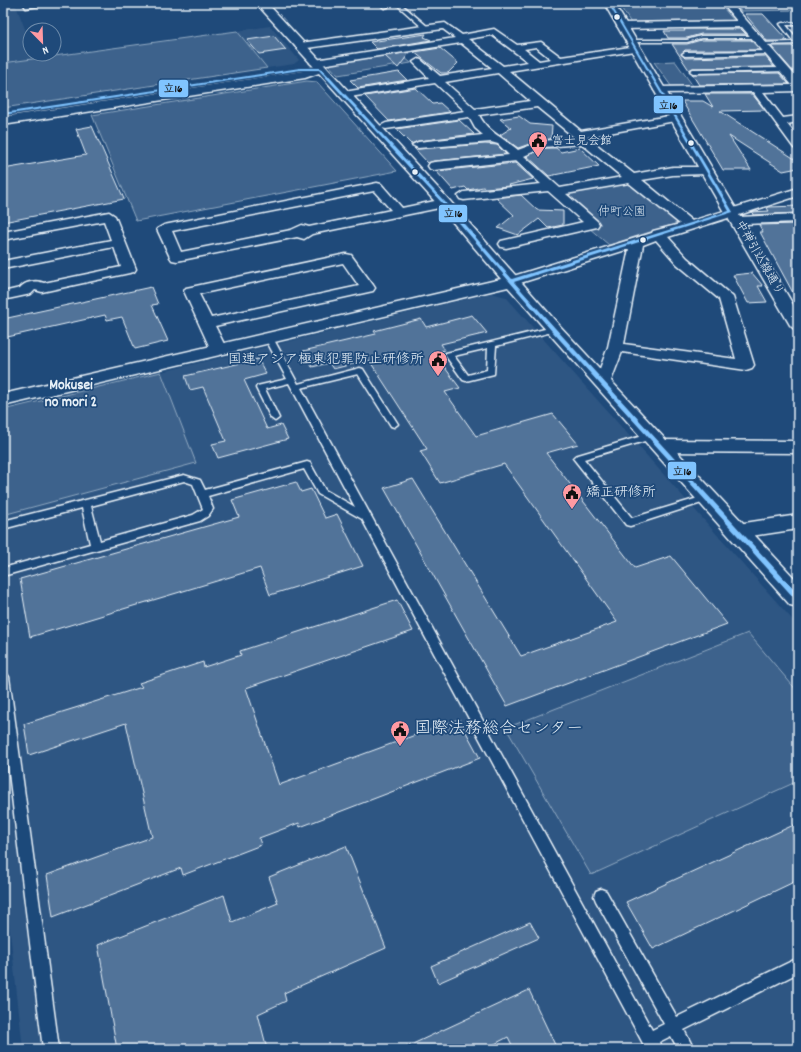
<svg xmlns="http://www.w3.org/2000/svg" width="801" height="1052" viewBox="0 0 801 1052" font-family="Dekko,'Klee One',sans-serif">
<rect width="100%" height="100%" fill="#1f4a7a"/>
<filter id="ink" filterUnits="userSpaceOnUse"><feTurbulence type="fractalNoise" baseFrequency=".025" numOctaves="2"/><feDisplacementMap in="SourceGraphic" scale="8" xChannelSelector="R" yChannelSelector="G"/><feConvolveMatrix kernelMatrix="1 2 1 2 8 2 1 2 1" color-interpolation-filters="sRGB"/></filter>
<g filter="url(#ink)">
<g fill="#2e5683">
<path d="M 3,3 L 15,3 L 30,42 L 30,54 L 35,54 L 37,59 L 3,63 Z"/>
<path d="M 270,26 L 299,60 L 294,64 L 267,68 L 237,31 Z"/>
<path d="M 491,293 L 506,297 L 798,626 L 798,1049 L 23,1049 L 3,868 L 3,515 L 195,463 L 161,372 Z"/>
</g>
<g fill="#3c628c" stroke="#92aac2">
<path d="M 618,3 L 719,3 L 735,22 L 631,23 Z"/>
<path d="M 734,3 L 798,3 L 798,10 L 741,11 Z"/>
<path d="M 237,31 L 267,68 L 3,108 L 3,63 Z"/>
<path d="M 398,52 L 411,63 L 338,75 L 327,63 Z"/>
<path d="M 675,61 L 693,86 L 671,86 L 654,62 Z"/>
<path d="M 307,81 L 317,82 L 397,171 L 136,221 L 92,115 Z"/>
<path d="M 627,180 L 678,223 L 609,245 L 589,228 L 564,193 Z"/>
<path d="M 161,372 L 196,463 L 3,515 L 3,410 Z"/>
<path d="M 748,633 L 798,692 L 798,781 L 591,875 L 506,728 Z"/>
</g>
<g fill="#517399" stroke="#e8f1f8">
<path d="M 745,14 L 763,14 L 788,41 L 767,41 Z"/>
<path d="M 684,29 L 741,29 L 746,34 L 701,34 L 687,38 L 668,38 L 664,31 L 685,31 Z"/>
<path d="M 426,34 L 424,37 L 431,40 L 377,49 L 370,42 Z"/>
<path d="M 274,36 L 286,50 L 259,54 L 247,40 Z"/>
<path d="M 701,40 L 751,40 L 760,50 L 685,50 L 681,54 L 685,58 L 765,56 L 774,67 L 693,68 L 689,70 L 672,44 L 687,44 Z"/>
<path d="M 771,46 L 792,46 L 798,52 L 798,77 Z"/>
<path d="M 440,48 L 458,63 L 448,73 L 441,73 L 414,52 Z"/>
<path d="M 410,52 L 398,68 L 385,56 Z"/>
<path d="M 399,72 L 407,80 L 358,88 L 350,80 Z"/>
<path d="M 779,73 L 789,84 L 699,85 L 692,74 Z"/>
<path d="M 416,88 L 433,104 L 440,103 L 450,112 L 389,121 L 365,96 Z"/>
<path d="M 705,94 L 752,94 L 765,110 L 720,111 L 798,161 L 798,168 L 783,171 L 729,136 L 751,170 L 723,170 L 682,101 L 703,101 L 713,107 Z"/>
<path d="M 519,116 L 530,124 L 552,126 L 551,139 L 541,140 L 518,148 L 500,135 L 511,128 L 500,119 Z"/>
<path d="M 459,120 L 474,134 L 418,141 L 411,144 L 396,129 Z"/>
<path d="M 92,126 L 124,199 L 3,222 L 3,169 L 86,155 L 76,129 Z"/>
<path d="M 485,144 L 497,145 L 506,154 L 434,161 L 428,163 L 414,148 L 418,149 Z"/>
<path d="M 544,148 L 556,148 L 561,152 L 580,148 L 599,166 L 549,176 L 527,156 Z"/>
<path d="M 515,163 L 533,179 L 509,185 L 510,186 L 485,188 L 483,187 L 468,190 L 465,187 L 453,190 L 436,171 Z"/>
<path d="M 521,195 L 537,210 L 563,211 L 563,225 L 548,228 L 539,219 L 518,235 L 498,228 L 514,215 L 496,198 Z"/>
<path d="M 798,206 L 798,213 L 753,215 L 752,212 L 769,211 L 767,208 L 769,207 Z"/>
<path d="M 798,224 L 798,302 L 760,232 L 763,232 L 759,225 Z"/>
<path d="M 752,273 L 763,286 L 758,286 L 767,302 L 748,303 L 733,275 Z"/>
<path d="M 151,287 L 158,304 L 152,305 L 168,341 L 135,349 L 122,317 L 107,320 L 105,315 L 3,338 L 3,319 Z"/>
<path d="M 472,315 L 487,333 L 441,344 L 445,350 L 434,353 L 460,388 L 445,392 L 476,436 L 553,414 L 578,444 L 546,453 L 635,568 L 671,556 L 727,624 L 507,706 L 384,488 L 413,479 L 521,656 L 617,622 L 504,464 L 440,483 L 420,451 L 427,449 L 369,360 L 333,369 L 329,363 L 312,367 L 303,351 L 376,334 L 374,331 L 421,319 L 426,327 Z"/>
<path d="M 258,359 L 266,374 L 244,380 L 267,429 L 281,425 L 288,439 L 218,458 L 212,444 L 226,441 L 203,387 L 190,390 L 185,376 Z"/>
<path d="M 296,482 L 301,492 L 311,489 L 325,518 L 337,514 L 363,566 L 270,595 L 260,568 L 30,637 L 20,579 L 239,517 L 232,500 Z"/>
<path d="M 397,600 L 413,631 L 246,688 L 279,785 L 459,719 L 480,758 L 300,827 L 299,823 L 259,838 L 261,845 L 183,875 L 181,868 L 53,917 L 47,875 L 152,837 L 126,723 L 29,755 L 24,724 L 142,687 L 139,683 L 203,662 L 204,667 L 241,655 L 240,651 Z"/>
<path d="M 798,823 L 798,880 L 653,949 L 626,902 Z"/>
<path d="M 346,846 L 386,948 L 284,993 L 286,1001 L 258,1014 L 267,1049 L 117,1049 L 98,945 L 224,895 L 232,922 L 278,903 L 269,877 Z"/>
<path d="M 530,922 L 539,938 L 438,983 L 431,966 Z"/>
<path d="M 529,990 L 557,1049 L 514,1049 L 508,1037 L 485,1049 L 402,1049 Z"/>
</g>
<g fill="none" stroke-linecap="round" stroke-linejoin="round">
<defs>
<g id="lane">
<path d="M 23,3 L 27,3 L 28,5 L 57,3 L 26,8 Z"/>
<path d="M 379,3 L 384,3 L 388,7 L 384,8 Z"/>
<path d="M 395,3 L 400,3 L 428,27 L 428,29 L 424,29 Z"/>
<path d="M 782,23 L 798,23 L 798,25 L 786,25 L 798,40 L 798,44 L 760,45 L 762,43 L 794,42 L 780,24 Z"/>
<path d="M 701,36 L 756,36 L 758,37 L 756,38 L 701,38 L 687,42 L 630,42 L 628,41 L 630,40 L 687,40 Z"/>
<path d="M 770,51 L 772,54 L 685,56 L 682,54 L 685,52 Z"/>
<path d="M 785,68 L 788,70 L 787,71 L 693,73 L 690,71 L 693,69 Z"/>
<path d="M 553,327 L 556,327 L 556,331 L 496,346 L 494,374 L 466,381 L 463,380 L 445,355 L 446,353 ZM 488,348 L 487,370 L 468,375 L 454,356 Z"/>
<path d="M 266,336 L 272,336 L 273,338 L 298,384 L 360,368 L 363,369 L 398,424 L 394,427 L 391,426 L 358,374 L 301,388 L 652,1030 L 664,1024 L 596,901 L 594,896 L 596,891 L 601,889 L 606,891 L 677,1017 L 798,958 L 798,973 L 684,1030 L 694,1049 L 678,1049 L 671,1036 L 659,1042 L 662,1049 L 646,1049 L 362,519 L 318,494 L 304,469 L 208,496 L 213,509 L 208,516 L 200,521 L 3,576 L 3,568 L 90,544 L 82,508 L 3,529 L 3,521 L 184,475 L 200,480 L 205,490 L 307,462 L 310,463 L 325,490 L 355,507 L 289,383 L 265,389 L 279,418 L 275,421 L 271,418 L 256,388 L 257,386 L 287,379 L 265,338 ZM 184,481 L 193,484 L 203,509 L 193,515 L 100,541 L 91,506 Z"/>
<path d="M 652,433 L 655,434 L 657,436 L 655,438 L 584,459 L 632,518 L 708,495 L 713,498 L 711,500 L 630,526 L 626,525 L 573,458 L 575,456 Z"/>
<path d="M 3,672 L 7,674 L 9,677 L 59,1049 L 43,1049 L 3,724 Z"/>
</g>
<g id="street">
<path d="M 722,3 L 731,3 L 798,79 L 798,91 L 763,92 L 783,118 L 798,116 L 798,122 L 787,124 L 798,138 L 798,149 L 794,148 L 753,92 L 659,93 L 654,90 L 659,87 L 792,85 L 742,27 L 622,29 L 617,26 L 622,23 L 737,21 Z"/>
<path d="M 445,23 L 462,35 L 494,29 L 517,45 L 541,42 L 561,57 L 637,46 L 639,48 L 637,50 L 634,51 L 509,71 L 581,131 L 675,115 L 679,116 L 680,118 L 675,121 L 587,137 L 634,174 L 673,167 L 710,167 L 712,170 L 710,173 L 706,174 L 673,175 L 642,180 L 692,221 L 798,188 L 798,196 L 739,215 L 740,217 L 798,214 L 798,222 L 745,224 L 798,313 L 798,330 L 793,328 L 790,325 L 728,218 L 668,237 L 687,258 L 733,297 L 754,365 L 752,368 L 746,370 L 622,352 L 609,386 L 603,387 L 597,386 L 595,382 L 608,347 L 629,249 L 517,284 L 507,284 L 505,281 L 507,278 L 652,233 L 653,231 L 680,224 L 629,183 L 566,194 L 597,221 L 599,224 L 597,227 L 506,248 L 501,247 L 499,244 L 501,241 L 583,222 L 548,191 L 464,200 L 460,199 L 458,196 L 464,192 L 541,184 L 516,161 L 434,170 L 430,169 L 428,166 L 430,163 L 434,162 L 509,155 L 498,144 L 491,142 L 418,148 L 412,145 L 418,142 L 483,135 L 475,128 L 469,117 L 386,129 L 382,128 L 380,126 L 386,123 L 465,111 L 435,83 L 344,98 L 339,95 L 344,92 L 429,78 L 413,62 L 418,59 L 421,60 L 440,76 L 492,68 L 461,43 L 315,66 L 310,63 L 315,60 L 455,38 L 443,29 L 300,49 L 295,46 L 300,43 ZM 492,35 L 528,62 L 503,66 L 468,39 ZM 536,47 L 551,59 L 539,61 L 524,49 ZM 498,73 L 530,101 L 475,109 L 445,82 ZM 537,107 L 575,138 L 542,141 L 518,150 C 504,138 488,133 479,115 ZM 582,144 L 622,177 L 560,188 L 524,156 L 544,147 ZM 656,240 L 677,264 L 719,299 L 736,359 L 624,344 L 643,245 Z"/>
<path d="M 377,183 L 381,184 L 402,208 L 444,199 L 450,203 L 444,207 L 312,234 L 304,239 L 297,237 L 177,261 L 172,260 L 170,257 L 157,229 L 164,225 ZM 374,191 L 391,210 L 309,227 L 302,225 L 291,230 L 181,252 L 172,231 Z"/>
<path d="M 109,212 L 115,216 L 136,269 L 134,272 L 42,292 L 35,290 L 31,294 L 3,300 L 3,292 L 20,288 C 25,281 37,280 44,283 L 121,267 L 114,247 L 3,269 L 3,261 L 111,240 L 104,221 L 3,240 L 3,232 Z"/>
<path d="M 346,254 L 351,255 L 373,285 L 375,288 L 373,291 L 215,326 L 227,350 L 224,353 L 214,353 L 211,350 L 184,291 L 186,288 L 191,287 ZM 343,263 L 359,286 L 211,318 L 199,294 Z"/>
<path d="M 662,440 L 798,441 L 798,453 L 662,452 L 656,450 L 653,446 L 656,442 Z"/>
<path d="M 798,515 L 798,529 L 738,538 L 731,536 L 728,531 L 731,526 L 738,524 Z"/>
</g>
<g id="secondary">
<path d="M 256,3 L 267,3 L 449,200 L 559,325 L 798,582 L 798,607 L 790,605 L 508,287 L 3,406 L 3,394 L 501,279 L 439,206 L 319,73 L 305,78 L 3,125 L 3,117 L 303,71 L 314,67 Z"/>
<path d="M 604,3 L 614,3 L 738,212 L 736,215 L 726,215 L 724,212 Z"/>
</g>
</defs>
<use href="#lane" stroke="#e8f1f8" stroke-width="3"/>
<use href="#street" stroke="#e8f1f8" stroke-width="3"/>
<use href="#secondary" stroke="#e8f1f8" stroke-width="3"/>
<use href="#lane" fill="#1f4a7a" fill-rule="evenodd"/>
<use href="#street" fill="#1f4a7a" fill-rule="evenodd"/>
<use href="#secondary" fill="#1f4a7a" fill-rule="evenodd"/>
<defs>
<path id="bus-1" d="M 608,3 L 610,3 L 733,212 L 514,282 L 555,328 L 798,594 L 798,601 L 796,600 L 551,330 L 443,204 L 319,70 L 300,70 L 3,115 L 3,113 L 300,68 L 321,68 L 445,202 L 512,279 L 729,211 Z"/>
</defs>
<use href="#bus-1" stroke="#1f4a7a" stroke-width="3"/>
<use href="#bus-1" fill="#80c4ff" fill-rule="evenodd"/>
</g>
</g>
<defs>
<symbol id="civic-pin" viewBox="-11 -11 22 30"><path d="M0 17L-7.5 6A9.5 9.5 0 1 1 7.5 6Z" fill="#ff9aa2" stroke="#1f4a7a"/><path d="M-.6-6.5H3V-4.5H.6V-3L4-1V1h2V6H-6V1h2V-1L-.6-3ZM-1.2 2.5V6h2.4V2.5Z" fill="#111"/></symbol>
</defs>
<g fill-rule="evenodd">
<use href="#civic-pin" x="527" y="130" width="22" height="30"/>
<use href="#civic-pin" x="427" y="349" width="22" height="30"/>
<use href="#civic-pin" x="561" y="482" width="22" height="30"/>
<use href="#civic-pin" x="389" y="719" width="22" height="30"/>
</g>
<g fill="#e8f1f8" stroke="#1f4a7a" stroke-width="1.5">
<circle cx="617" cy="17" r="3.5"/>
<circle cx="691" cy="143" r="3.5"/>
<circle cx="415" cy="172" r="3.5"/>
<circle cx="643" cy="240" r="3.5"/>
</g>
<g text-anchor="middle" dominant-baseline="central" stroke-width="3.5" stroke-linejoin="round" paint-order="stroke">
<g font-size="12" fill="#e8f1f8" stroke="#1f4a7a" text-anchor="start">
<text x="552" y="141">富士見会館</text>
</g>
<g font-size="12" fill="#d7e3ed" stroke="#1f4a7a">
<text x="622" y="212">仲町公園</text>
</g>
<g font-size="12" fill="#e8f1f8" stroke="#1f4a7a">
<text transform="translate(759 258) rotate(60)">中神引込線通り</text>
</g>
<g font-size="14" fill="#e8f1f8" stroke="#1f4a7a" text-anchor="end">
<text x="424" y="360">国連アジア極東犯罪防止研修所</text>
<text x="586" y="493" text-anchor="start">矯正研修所</text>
</g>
<g font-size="15" font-weight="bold" fill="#e8f1f8" stroke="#1f4a7a">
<text x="71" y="386">Mokusei<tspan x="71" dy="17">no mori 2</tspan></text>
</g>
<g font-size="17" fill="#e8f1f8" stroke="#1f4a7a" text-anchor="start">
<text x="414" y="730">国際法務総合センター</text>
</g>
</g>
<g stroke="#1f4a7a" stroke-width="1.5">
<rect x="158" y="79" width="31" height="19" rx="4" fill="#80c4ff"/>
<rect x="653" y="95" width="31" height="19" rx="4" fill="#80c4ff"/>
<rect x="438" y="204" width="30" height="19" rx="4" fill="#80c4ff"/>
<rect x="667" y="461" width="30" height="19" rx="4" fill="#80c4ff"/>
</g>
<g font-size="11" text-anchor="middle" font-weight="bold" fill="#111">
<text x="173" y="92">立16</text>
<text x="668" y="109">立16</text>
<text x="453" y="217">立16</text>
<text x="682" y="475">立16</text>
</g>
<rect width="801" height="1052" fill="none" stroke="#1f4a7a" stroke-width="16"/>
<rect x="8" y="8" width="785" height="1036" fill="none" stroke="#e8f1f8" stroke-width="1.5" filter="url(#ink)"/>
<g transform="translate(42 42) rotate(157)"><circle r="19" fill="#1f4a7a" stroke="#6f8dac"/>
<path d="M0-3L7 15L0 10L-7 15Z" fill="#ff9aa2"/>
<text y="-6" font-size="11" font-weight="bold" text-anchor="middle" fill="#e8f1f8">N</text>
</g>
</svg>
